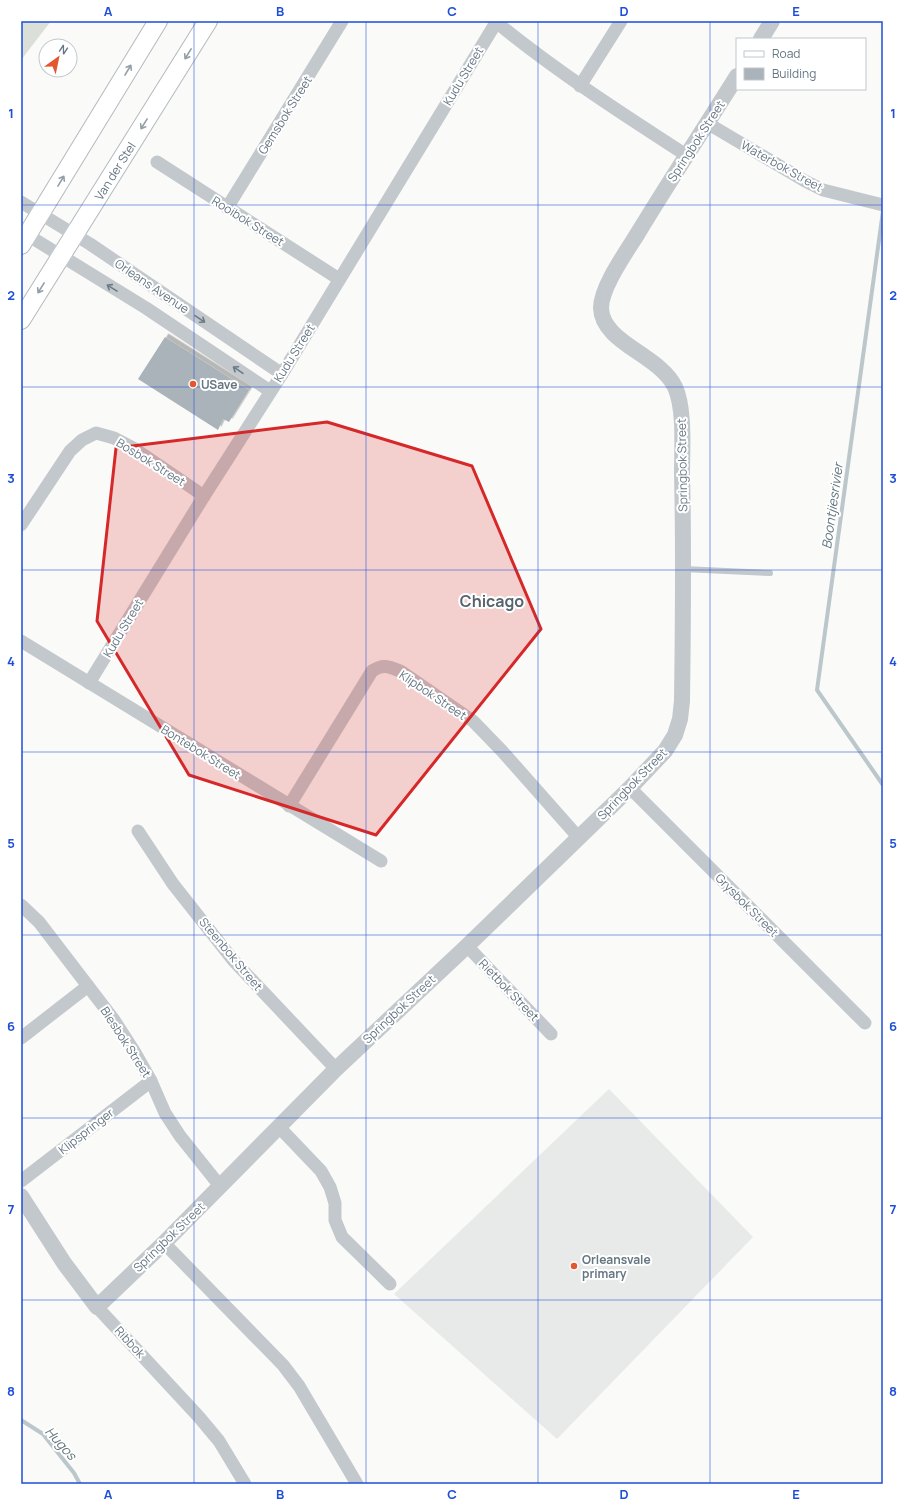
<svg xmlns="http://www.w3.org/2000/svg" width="904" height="1505" viewBox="0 0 904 1505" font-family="Manrope,sans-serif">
<defs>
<filter id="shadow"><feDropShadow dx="3.5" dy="-3.5" stdDeviation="0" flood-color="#0004"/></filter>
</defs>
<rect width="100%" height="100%" fill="#fafaf8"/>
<path fill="#e8e9e9" d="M 609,1089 L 753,1237 L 557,1439 L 394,1294 Z"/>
<path fill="#dadfd7" d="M 21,21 L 51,21 L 21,60 Z"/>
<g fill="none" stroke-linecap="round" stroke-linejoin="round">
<g stroke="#bbc7cb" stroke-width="4">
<path d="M 883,211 L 817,690 L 883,785"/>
<path d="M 21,1420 L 43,1434 L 74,1473 L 80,1484"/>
</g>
</g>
<path fill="#aab3b9" filter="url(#shadow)" d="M 165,337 L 249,390 L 229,422 L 223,419 L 218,430 L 138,379 Z"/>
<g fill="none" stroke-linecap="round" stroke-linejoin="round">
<defs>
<g id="secondary">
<path d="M 21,245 L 158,21"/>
<path d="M 21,320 L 208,21"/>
</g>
</defs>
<use href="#secondary" stroke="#b3babf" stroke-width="20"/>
<path stroke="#c3c8cc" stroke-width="6" d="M 683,569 L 770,573"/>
<g stroke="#c3c8cc" stroke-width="13">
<path d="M 496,22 C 556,71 621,113 686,155"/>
<path d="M 580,86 L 621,21"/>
<path d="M 707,123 L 805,181 L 823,190 L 883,205"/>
<path d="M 157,162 L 339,279"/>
<path d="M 21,202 L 90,244 L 282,374"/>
<path d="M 227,208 L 342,21"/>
<path d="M 21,231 L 146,308 L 270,391"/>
<path d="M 21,525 L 70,451 L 82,440 L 96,433 L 114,438 L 135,449 L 204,496"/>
<path d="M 21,641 L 381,861"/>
<path d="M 89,683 L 204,496 L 282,374 L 497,21"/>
<path d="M 630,788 L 865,1023"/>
<path d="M 289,806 L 372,671 C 384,663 390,667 402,672 L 473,721 L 502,751 L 579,838"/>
<path d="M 138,831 L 173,884 L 233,960 L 336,1069"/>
<path d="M 21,905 L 39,922 L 114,1020 L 134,1051 L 151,1081 L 165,1113 L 180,1136 L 220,1186"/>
<path d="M 467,946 L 551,1034"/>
<path d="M 21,1038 L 88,986"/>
<path d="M 279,1127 L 321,1171 L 330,1187 L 335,1203 L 335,1220 L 342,1237 L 390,1284"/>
<path d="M 21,1181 L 151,1081"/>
<path d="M 164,1243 L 283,1365 L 299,1386 L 357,1484"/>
<path d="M 97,1307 L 199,1417 L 219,1441 L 245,1484"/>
</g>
<g stroke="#c3c8cc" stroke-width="16">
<path d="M 761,39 L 772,21"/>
<path d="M 21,1196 L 64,1263 L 97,1307 L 164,1243 L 336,1069 L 467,946 L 630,788 L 665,751 L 675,735 L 680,719 L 682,701 C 683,625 684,549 682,474 C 682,449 685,409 675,387 C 660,355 602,343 601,308 C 601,287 627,251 638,233 C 670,180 704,129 737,76"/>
</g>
<use href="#secondary" stroke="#fff" stroke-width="18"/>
</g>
<defs><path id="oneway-shaft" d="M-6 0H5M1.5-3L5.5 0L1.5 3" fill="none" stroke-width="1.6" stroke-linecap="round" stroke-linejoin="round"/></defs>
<g stroke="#939fa8">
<use href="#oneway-shaft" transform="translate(188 54) rotate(122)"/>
<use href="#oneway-shaft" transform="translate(128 70) rotate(-59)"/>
<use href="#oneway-shaft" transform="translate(144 124) rotate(122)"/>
<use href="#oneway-shaft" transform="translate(61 181) rotate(-59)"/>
<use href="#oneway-shaft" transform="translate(41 288) rotate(122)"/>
</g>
<g stroke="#6a7a87">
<use href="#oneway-shaft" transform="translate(112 288) rotate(-148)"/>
<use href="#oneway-shaft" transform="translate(200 319) rotate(34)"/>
<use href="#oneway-shaft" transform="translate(238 370) rotate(-146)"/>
</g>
<path fill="#d62828" fill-opacity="0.2" stroke="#d62828" stroke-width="3" stroke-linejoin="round" d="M 327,422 L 472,466 L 541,629 L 376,835 L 189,775 L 97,621 L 116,448 Z"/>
<path fill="none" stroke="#1d4ed8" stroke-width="1" stroke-opacity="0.55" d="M 194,21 L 194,1484M 366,21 L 366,1484M 538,21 L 538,1484M 710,21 L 710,1484M 21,205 L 883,205M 21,387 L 883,387M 21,570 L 883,570M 21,752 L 883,752M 21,935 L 883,935M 21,1118 L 883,1118M 21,1300 L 883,1300"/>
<g fill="#e4572e" stroke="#fff" stroke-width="1.5">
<circle cx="193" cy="384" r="4"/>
<circle cx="574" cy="1266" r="4"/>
</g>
<g text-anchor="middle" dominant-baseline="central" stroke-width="4" stroke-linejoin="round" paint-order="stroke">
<g font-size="12" fill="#657683" stroke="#fff">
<text transform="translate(463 76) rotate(-59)">Kudu Street</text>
<text transform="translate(285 115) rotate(-58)">Gemsbok Street</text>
<text transform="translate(696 141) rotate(-57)">Springbok Street</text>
<text transform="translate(782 166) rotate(29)">Waterbok Street</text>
<text transform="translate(115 171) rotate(-58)">Van der Stel</text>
<text transform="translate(248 221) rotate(32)">Rooibok Street</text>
<text transform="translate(152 286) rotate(34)">Orleans Avenue</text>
<text transform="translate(294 353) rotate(-58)">Kudu Street</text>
<text transform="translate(151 462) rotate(32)">Bosbok Street</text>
<text transform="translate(682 465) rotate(-91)">Springbok Street</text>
<text transform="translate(123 628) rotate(-59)">Kudu Street</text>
<text transform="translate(433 695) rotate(34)">Klipbok Street</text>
<text transform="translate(201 752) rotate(32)">Bontebok Street</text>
<text transform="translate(632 784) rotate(-46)">Springbok Street</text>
<text transform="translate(747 905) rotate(45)">Grysbok Street</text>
<text transform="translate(231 954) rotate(50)">Steenbok Street</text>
<text transform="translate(509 990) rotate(46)">Rietbok Street</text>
<text transform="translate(399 1009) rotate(-43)">Springbok Street</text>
<text transform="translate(126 1042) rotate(57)">Blesbok Street</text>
<text transform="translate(86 1131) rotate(-38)">Klipspringer</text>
<text transform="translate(169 1237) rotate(-44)">Springbok Street</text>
<text transform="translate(130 1342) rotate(47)">Ribbok</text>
</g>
<g font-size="12" font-weight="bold" fill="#657683" stroke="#fff" text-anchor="start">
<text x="201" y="384">USave</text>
<text x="582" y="1259">Orleansvale<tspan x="582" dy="14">primary</tspan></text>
</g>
<g font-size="13" font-style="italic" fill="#60757c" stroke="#fff">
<text transform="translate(832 506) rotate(-82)">Boontjiesrivier</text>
<text transform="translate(61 1443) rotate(48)">Hugos</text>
</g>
<g font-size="16" font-weight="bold" fill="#57646e" stroke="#fff">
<text x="492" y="601">Chicago</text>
</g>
</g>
<rect width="904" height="1505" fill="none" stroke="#ffffff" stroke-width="44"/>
<rect x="736" y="38" width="130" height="52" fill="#ffffff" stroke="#c1c8cd"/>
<rect x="744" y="51" width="20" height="6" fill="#ffffff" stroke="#c1c8cd"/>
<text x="772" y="58" font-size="12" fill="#657683">Road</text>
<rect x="744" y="68" width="20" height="12" fill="#aab3b9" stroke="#c1c8cd"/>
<text x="772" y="78" font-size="12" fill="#657683">Building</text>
<g transform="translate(58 58) rotate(33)"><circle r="19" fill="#ffffff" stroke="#c1c8cd"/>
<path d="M0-3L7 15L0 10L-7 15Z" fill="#e4572e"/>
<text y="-6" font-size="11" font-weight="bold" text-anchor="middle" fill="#657683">N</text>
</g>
<rect x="22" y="22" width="860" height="1461" fill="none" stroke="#1d4ed8" stroke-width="1.5"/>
<g font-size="13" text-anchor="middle" font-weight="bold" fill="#1d4ed8">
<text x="108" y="16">A</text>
<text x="280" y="16">B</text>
<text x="452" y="16">C</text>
<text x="624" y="16">D</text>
<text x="796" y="16">E</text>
<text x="11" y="118">1</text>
<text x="893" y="118">1</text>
<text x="11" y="300">2</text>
<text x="893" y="300">2</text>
<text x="11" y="483">3</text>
<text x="893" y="483">3</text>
<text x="11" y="666">4</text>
<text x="893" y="666">4</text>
<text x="11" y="848">5</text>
<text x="893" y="848">5</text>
<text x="11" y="1031">6</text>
<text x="893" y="1031">6</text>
<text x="11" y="1214">7</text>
<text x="893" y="1214">7</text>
<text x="11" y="1396">8</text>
<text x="893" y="1396">8</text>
<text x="108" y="1499">A</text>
<text x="280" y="1499">B</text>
<text x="452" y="1499">C</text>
<text x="624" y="1499">D</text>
<text x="796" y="1499">E</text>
</g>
</svg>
